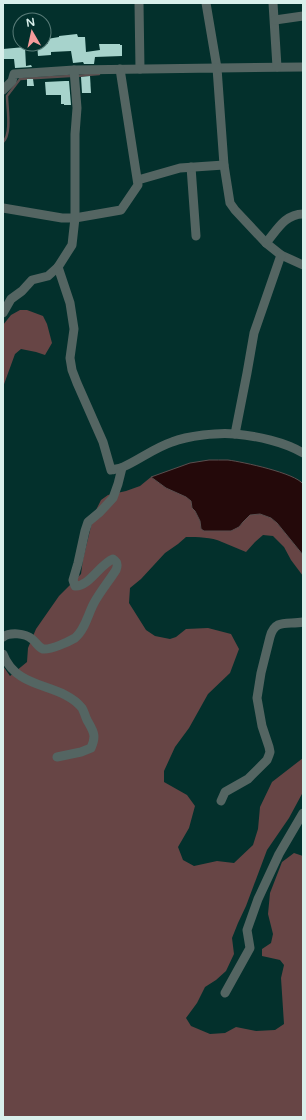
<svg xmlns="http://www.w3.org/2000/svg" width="306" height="1120" viewBox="0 0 306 1120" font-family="'Varela Round',sans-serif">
<rect width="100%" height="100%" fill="#03302c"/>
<g fill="#674545">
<path d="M 20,310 L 27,310 L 43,316 L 47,324 L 52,343 L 45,355 L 36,352 L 21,349 L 15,354 L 3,387 L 3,325 L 11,315 Z"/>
<path d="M 151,477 L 166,488 L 186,496 L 191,501 L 192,508 L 195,511 L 200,521 L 201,529 L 239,527 L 243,522 L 250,515 L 260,514 L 271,518 L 277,523 L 303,555 L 303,576 L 291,560 L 284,547 L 273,536 L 263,535 L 255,542 L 246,552 C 238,549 230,545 222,542 C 211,537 198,537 186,537 L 178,544 L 165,553 L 141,579 L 130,588 L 129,603 L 146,630 L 155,636 L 170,639 L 176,637 L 186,629 L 208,628 L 231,634 L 239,649 L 230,673 L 208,694 L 189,728 L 175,747 L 164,771 L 164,782 L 187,795 L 195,806 L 189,828 L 178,847 L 183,860 L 194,866 L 217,861 L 234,863 L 253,845 L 258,829 L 260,807 L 272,782 L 303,758 L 303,792 L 289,818 L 267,850 L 246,906 L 238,923 L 232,938 L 234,954 L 226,971 L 216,980 L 205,987 L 197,1003 L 186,1018 L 191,1026 L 210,1034 L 225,1033 L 236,1027 L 256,1031 L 275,1030 L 284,1024 L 281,978 L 284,965 L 280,960 L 262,956 L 262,949 L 271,943 L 273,934 L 268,914 L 270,893 L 282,862 L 294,853 L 303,856 L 303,1117 L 3,1117 L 3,666 L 10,676 L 27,662 L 28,648 L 36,629 L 59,596 L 81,574 L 83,559 L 94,514 L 101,500 L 108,495 L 126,491 L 140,486 Z"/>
</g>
<path fill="#24090a" stroke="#5a4e4e" d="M 209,460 C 215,460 222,460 228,460 C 243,462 295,473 303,484 L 303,555 L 277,523 L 271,518 L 260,514 L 250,515 L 243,522 L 239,527 L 231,531 L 204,531 L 201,529 L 200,521 L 195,511 L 192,508 L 191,501 L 186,497 L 166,488 L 151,477 L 190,463 Z"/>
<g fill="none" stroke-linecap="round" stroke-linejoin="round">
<g stroke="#5a4e4e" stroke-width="2.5">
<path d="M 77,76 L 99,74"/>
<path d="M 3,142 C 12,134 7,107 7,96 L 20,79 L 70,76"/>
</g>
</g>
<g fill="#a7d3cc">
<path d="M 77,34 L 78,37 L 85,37 L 86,52 L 100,50 L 99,44 L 120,44 L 120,45 L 122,45 L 122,56 L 95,57 L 94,64 L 84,64 L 83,62 L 73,63 L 71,51 L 51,52 L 51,55 L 38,56 L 37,44 L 48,44 L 47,39 L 59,37 L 59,36 Z"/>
<path d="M 25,47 L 26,66 L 31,65 L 32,67 L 15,68 L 14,59 L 3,59 L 3,49 Z"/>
<path d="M 90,76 L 91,93 L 82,93 L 81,77 Z"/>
<path d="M 27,79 L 33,79 L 34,86 L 27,86 Z"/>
<path d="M 65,81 L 69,81 L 71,105 L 64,105 L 64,104 L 61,104 L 61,95 L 46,95 L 45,82 Z"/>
</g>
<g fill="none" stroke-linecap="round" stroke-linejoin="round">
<g stroke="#546562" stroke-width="9">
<path d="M 139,3 L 140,69"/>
<path d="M 206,3 L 217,68 L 303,67"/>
<path d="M 273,3 L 277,67"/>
<path d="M 275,20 L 303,16"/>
<path d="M 3,90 L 12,81 L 14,74 L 74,70 L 217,68 L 224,165 L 230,203 L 235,210 L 266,243 L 281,255 L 303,265"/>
<path d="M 191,167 L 196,236"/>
<path d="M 138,180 L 180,168 L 224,165"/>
<path d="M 3,208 L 62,218 L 75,218 L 121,210 L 138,185 L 120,69"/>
<path d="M 266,243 C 277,230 285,214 303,214"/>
<path d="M 58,267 L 70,303 L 74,329 L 70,358 L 72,370 L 77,383 L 103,442 L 111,470 C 115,469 119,469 123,467 C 139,460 154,448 172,442 C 187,436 219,432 235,434 C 257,436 285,442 303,453"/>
<path d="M 3,313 L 11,299 L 22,291 L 32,280 L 48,276 L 58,267 L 72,245 L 75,218 L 75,134 L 77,108 L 74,70"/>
<path d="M 235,434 L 247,373 L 254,333 L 281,255"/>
<path d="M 3,637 C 10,632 25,633 32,639 C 36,642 38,647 43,649 C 51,650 68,642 75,638 C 85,630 88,614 94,603 C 100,592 109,581 116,570 C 118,565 118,562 113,559 C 100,564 89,587 75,586 L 73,580 L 78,563 L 85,531 L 88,522 L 100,512 L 113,498 L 118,484 L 122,468"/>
<path d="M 3,654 C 17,691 61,682 82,708 C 84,711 85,716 87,720 C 93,731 97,735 91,748 L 81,752 L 57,757"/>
<path d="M 221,801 L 225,792 L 248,779 L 267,760 L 269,755 L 270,752 L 269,747 L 262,726 L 257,698 L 261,673 L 270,637 C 275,618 288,625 303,622"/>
<path d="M 225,993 L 250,948 L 247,930 L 258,899 L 279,854 L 303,813"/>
</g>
</g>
<rect width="306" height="1120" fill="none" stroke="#d9efeb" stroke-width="8"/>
<g transform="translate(32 32) rotate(351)"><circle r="19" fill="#03302c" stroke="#597c78"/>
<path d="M0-3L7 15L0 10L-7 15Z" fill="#f59b9b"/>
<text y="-6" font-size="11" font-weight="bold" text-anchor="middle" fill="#d9efeb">N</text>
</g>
</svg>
